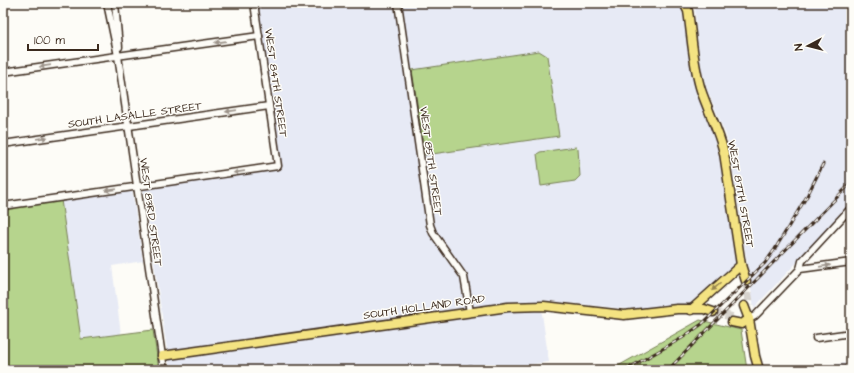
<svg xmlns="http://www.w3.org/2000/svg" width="854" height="373" viewBox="0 0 854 373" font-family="'Architects Daughter',sans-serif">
<rect width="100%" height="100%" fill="#fdfcf7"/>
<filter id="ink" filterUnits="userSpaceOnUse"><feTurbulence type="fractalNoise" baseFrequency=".025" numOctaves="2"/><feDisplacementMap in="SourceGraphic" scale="8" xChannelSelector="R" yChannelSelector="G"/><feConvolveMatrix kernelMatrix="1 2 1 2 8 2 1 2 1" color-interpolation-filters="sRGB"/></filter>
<g filter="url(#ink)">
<g fill="#e7eaf5">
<path d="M 253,3 L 681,3 L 694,82 L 715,140 L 721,163 L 737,266 L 694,305 L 680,304 L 627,309 L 540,300 L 549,362 L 487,370 L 170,370 L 143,188 L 277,169 Z"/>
<path d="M 695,3 L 851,3 L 851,205 L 754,308 L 730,153 L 726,135 L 706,87 L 701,67 L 696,35 Z"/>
<path d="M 132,190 L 143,261 L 112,266 L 121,334 L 81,339 L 61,200 Z"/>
<path d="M 851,361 L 851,370 L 808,370 L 845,363 Z"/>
</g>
<g fill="#b6d48d" stroke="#787f56">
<path d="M 539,51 L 547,56 L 559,136 L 425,155 L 412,70 Z"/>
<path d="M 576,147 L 578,149 L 580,176 L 575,181 L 541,186 L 537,154 L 540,152 Z"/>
<path d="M 61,200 L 81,339 L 153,330 L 159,370 L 3,370 L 3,208 Z"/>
<path d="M 700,320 L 741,330 L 747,370 L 611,370 Z"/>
</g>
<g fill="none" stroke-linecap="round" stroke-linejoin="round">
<g stroke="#d6d2cc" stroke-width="8" stroke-dasharray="8 4" stroke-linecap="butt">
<path d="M 746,281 L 750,305"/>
<path d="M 713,312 L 736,318"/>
</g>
<defs>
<g id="minor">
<path d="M 107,3 L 118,56 L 164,370"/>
<path d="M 115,3 L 119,47"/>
<path d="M 398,3 L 430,225 L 433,233 L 464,277 L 470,312"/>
<path d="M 3,72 L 259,36"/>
<path d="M 3,144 L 269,106"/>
<path d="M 3,206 L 278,166 L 254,3"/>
<path d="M 800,269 L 851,262"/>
<path d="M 749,319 L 755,316 L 800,269 L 802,261 L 851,208"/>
<path d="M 816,338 L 851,333"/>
<path d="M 470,369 L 470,370"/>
</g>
<g id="major">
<path d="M 684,3 L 688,11 C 692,37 693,65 701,90 C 708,111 719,131 724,153 L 741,265 L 746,281"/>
<path d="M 744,306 L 749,319 L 755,356 L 759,370"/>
<path d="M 691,310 L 741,265"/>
<path d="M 732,322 L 742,324 L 749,319"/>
<path d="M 162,356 L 508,307 L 544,306 L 624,315 L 677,309 L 704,309 L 713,312"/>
</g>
</defs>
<use href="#minor" stroke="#3b2a1e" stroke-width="9"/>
<use href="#major" stroke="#3b2a1e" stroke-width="11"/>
<use href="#minor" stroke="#fdfcf7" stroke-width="6"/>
<use href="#major" stroke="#f4e382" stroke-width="8"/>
<defs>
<g id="rail">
<path d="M 625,370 L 682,338 L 702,324 L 765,263 L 775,249 L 807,196 L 823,164"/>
<path d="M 668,370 L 851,183"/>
<path d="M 835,370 L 851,366"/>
</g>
</defs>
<use href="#rail" stroke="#3b2a1e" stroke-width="3"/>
<use href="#rail" stroke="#fdfcf7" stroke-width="1.5" stroke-dasharray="4.5" stroke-linecap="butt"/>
</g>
<defs><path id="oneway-solid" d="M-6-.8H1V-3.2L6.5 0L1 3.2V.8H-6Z"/></defs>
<g fill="#9c938a">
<use href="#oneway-solid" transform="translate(220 42) rotate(172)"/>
<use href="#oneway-solid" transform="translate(45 66) rotate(172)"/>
<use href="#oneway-solid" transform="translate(231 111) rotate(172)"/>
<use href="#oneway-solid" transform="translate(42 138) rotate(-8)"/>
<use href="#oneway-solid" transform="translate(239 172) rotate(172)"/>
<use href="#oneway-solid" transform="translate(111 190) rotate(172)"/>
<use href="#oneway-solid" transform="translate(825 266) rotate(-8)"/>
</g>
<use fill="#988650" href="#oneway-solid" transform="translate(716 287) rotate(139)"/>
</g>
<g text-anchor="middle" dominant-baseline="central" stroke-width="3" stroke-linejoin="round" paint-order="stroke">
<g font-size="11" fill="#3b2a1e" stroke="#fdfcf7">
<text transform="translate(276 83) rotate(82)">WEST 84TH STREET</text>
<text transform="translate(135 115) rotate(-8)">SOUTH LASALLE STREET</text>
<text transform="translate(431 161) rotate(82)">WEST 85TH STREET</text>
<text transform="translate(741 194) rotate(80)">WEST 87TH STREET</text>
<text transform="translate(151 212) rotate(82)">WEST 83RD STREET</text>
<text transform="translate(424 307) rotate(-8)">SOUTH HOLLAND ROAD</text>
</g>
</g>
<rect width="854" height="373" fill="none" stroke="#fdfcf7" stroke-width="16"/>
<rect x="8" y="8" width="838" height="357" fill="none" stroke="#3b2a1e" stroke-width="1.5" filter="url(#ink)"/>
<g transform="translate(808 46) rotate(263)" stroke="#fdfcf7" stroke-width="3" paint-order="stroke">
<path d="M0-3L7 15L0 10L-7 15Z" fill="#3b2a1e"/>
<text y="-6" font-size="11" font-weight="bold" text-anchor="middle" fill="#3b2a1e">N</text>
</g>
<path d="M28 44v6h70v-6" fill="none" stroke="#3b2a1e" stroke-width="2"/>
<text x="34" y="44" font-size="12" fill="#3b2a1e" stroke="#fdfcf7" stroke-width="3" paint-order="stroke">100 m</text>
</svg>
